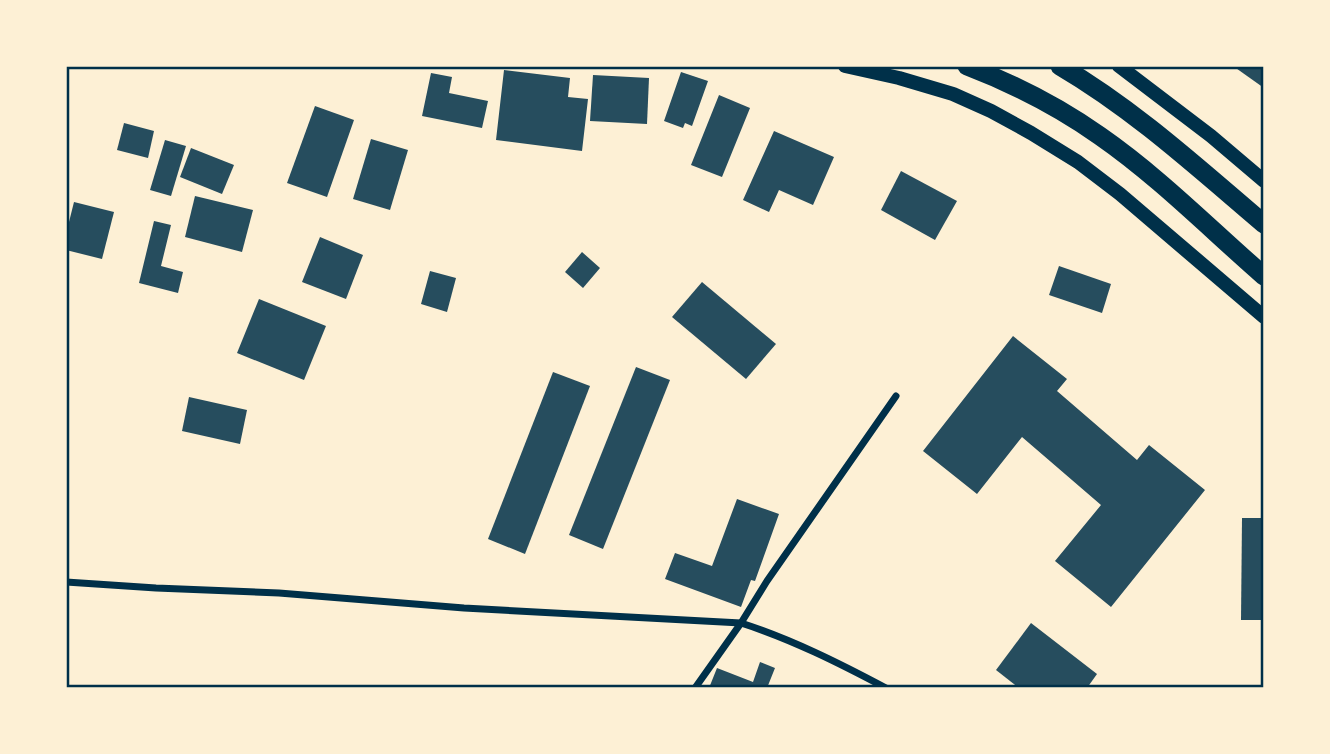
<svg xmlns="http://www.w3.org/2000/svg" width="1330" height="754" viewBox="0 0 1330 754" font-family="'Roboto Condensed',sans-serif">
<rect width="100%" height="100%" fill="#fdf0d5"/>
<g fill="#264d5e">
<path d="M 1233,66 L 1264,66 L 1264,88 Z"/>
<path d="M 504,70 L 570,78 L 568,97 L 588,99 L 582,151 L 496,140 Z"/>
<path d="M 681,72 L 708,81 L 692,126 L 685,123 L 683,128 L 664,121 Z"/>
<path d="M 431,73 L 452,77 L 449,93 L 488,101 L 482,128 L 422,116 Z"/>
<path d="M 593,75 L 649,78 L 647,124 L 590,121 Z"/>
<path d="M 719,95 L 750,108 L 722,177 L 691,165 Z"/>
<path d="M 315,106 L 354,120 L 327,197 L 287,183 Z"/>
<path d="M 124,123 L 154,131 L 148,158 L 117,150 Z"/>
<path d="M 774,131 L 834,157 L 813,205 L 779,190 L 769,212 L 743,200 Z"/>
<path d="M 371,139 L 408,150 L 390,210 L 353,199 Z"/>
<path d="M 165,140 L 186,146 L 171,196 L 150,190 Z"/>
<path d="M 191,148 L 234,165 L 222,194 L 180,177 Z"/>
<path d="M 901,171 L 957,201 L 935,240 L 881,210 Z"/>
<path d="M 195,196 L 253,210 L 242,252 L 185,237 Z"/>
<path d="M 74,202 L 114,212 L 102,259 L 66,250 L 66,234 Z"/>
<path d="M 154,221 L 171,225 L 161,266 L 183,272 L 178,293 L 139,283 Z"/>
<path d="M 320,237 L 363,255 L 346,299 L 302,282 Z"/>
<path d="M 582,252 L 600,268 L 583,288 L 565,272 Z"/>
<path d="M 1059,266 L 1111,284 L 1102,313 L 1049,295 Z"/>
<path d="M 430,271 L 456,278 L 447,312 L 421,304 Z"/>
<path d="M 702,282 L 776,344 L 746,379 L 672,317 Z"/>
<path d="M 259,299 L 326,326 L 304,380 L 237,353 Z"/>
<path d="M 1013,336 L 1067,379 L 1057,391 L 1137,460 L 1149,445 L 1205,490 L 1111,607 L 1055,561 L 1101,505 L 1022,437 L 977,494 L 923,451 Z"/>
<path d="M 636,367 L 670,380 L 603,549 L 569,535 Z"/>
<path d="M 553,372 L 590,386 L 525,554 L 488,539 Z"/>
<path d="M 189,397 L 247,410 L 240,444 L 182,431 Z"/>
<path d="M 737,499 L 779,514 L 755,581 L 751,580 L 741,607 L 665,579 L 675,553 L 712,566 Z"/>
<path d="M 1242,518 L 1264,518 L 1264,620 L 1241,620 Z"/>
<path d="M 1031,623 L 1097,674 L 1087,688 L 1019,688 L 996,670 Z"/>
<path d="M 760,662 L 775,668 L 767,688 L 709,688 L 717,668 L 753,682 Z"/>
</g>
<g fill="none" stroke-linecap="round" stroke-linejoin="round">
<g stroke="#003049" stroke-width="7">
<path d="M 66,582 L 156,588 L 279,593 L 464,608 L 741,623 C 791,639 839,663 886,688"/>
<path d="M 695,688 L 741,623 L 767,581 L 896,396"/>
</g>
<g stroke="#003049" stroke-width="14">
<path d="M 845,66 L 899,78 L 953,94 L 991,111 L 1031,133 L 1078,162 L 1120,194 L 1264,317"/>
<path d="M 1119,66 L 1211,136 L 1264,181"/>
</g>
<g stroke="#003049" stroke-width="19">
<path d="M 967,66 C 1014,84 1059,107 1100,136 C 1159,177 1210,229 1264,276"/>
<path d="M 1060,66 C 1135,110 1198,168 1264,224"/>
</g>
</g>
<rect width="1330" height="754" fill="none" stroke="#fdf0d5" stroke-width="136"/>
<rect x="68" y="68" width="1194" height="618" fill="none" stroke="#003049" stroke-width="2.5"/>
</svg>
